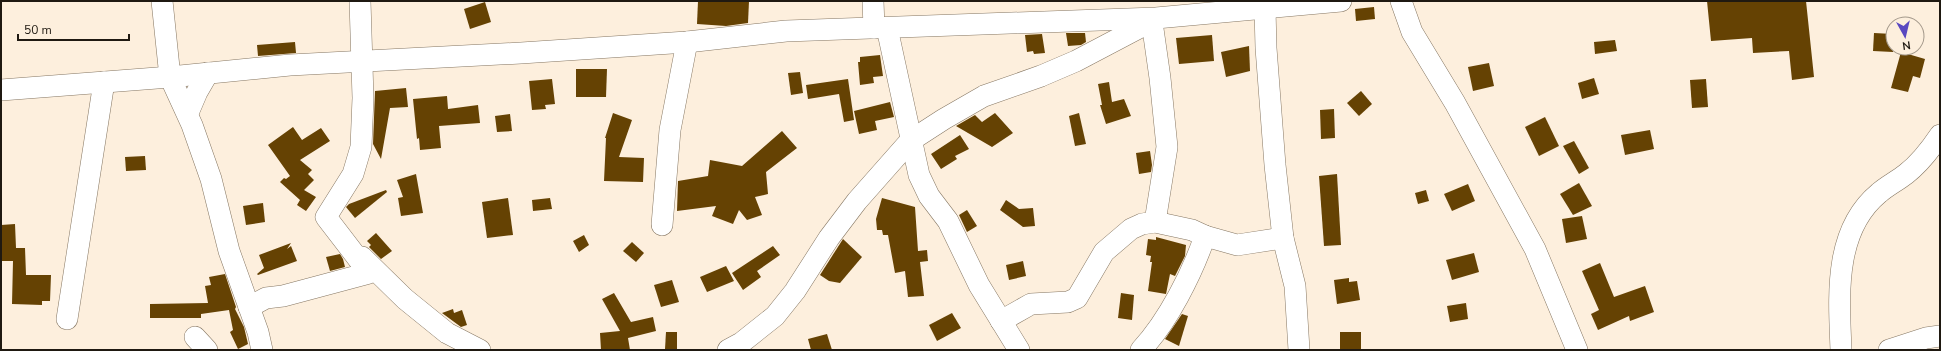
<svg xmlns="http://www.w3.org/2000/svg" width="1941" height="351" viewBox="0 0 1941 351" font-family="'Nunito Sans',sans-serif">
<rect width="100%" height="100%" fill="#fdefdd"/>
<g fill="#654203">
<path d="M 698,1 L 749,1 L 748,23 L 726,26 L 697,24 Z"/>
<path d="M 1707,1 L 1806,1 L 1814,77 L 1792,80 L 1789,51 L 1753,53 L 1752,38 L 1711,41 Z"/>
<path d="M 485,2 L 491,22 L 470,29 L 464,9 Z"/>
<path d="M 1374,7 L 1375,19 L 1356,21 L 1355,9 Z"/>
<path d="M 1066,33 L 1085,33 L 1086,42 L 1081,45 L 1068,46 Z"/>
<path d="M 1874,33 L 1893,34 L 1893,52 L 1873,51 Z"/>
<path d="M 1042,34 L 1045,53 L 1034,54 L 1033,51 L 1027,52 L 1025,35 Z"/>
<path d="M 1212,35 L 1214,61 L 1179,64 L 1176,38 Z"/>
<path d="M 1615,40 L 1617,51 L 1595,54 L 1594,42 Z"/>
<path d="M 295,42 L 296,53 L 258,56 L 257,45 Z"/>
<path d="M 1249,46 L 1250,71 L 1226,77 L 1221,52 Z"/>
<path d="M 1901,52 L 1925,59 L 1920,78 L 1913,76 L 1908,92 L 1891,88 Z"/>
<path d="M 880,55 L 883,76 L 873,77 L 874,83 L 860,85 L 858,62 L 860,62 L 860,57 Z"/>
<path d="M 1489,63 L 1494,86 L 1473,91 L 1468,67 Z"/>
<path d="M 576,69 L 607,69 L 606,97 L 576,97 Z"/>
<path d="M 800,72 L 803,93 L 791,95 L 788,73 Z"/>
<path d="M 1594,78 L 1599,94 L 1582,99 L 1578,83 Z"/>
<path d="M 552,79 L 555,104 L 545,105 L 546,109 L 532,110 L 529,81 Z"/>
<path d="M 848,79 L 854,120 L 844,122 L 839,94 L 808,99 L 806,85 Z"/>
<path d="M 1706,79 L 1708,107 L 1692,108 L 1690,80 Z"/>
<path d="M 1109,82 L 1112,102 L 1124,99 L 1131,116 L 1106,124 L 1100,105 L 1102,105 L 1098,84 Z"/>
<path d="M 406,88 L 408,107 L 390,108 L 381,159 L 373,144 L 375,91 Z"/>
<path d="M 1361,91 L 1372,104 L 1359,116 L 1347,103 Z"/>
<path d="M 447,96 L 448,109 L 478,105 L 480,123 L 439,126 L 441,148 L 420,150 L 419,138 L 417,139 L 413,99 Z"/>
<path d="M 890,102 L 894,117 L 875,121 L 877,130 L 859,134 L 854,111 Z"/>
<path d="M 1334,109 L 1335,138 L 1321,139 L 1320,110 Z"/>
<path d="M 613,113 L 632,120 L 619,157 L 644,158 L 643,182 L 604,181 L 606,138 L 605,138 Z"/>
<path d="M 995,113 L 1013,133 L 992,147 L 956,126 L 975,115 L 982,122 Z"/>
<path d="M 1079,113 L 1086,144 L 1075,146 L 1069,116 Z"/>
<path d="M 510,114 L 512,131 L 497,132 L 495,116 Z"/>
<path d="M 1545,117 L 1559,146 L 1539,156 L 1525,127 Z"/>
<path d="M 293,127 L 302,140 L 321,128 L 330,141 L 300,160 L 312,170 L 308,174 L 314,180 L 304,190 L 316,197 L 306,211 L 297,205 L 300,200 L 280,182 L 284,178 L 286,179 L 290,176 L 268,145 Z"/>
<path d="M 1650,130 L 1654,149 L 1625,155 L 1621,135 Z"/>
<path d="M 782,131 L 797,148 L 766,172 L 768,194 L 755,197 L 762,215 L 747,220 L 739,210 L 733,224 L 712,216 L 716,206 L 677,211 L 678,181 L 708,176 L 710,160 L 742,166 Z"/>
<path d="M 960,135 L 969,149 L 955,156 L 957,159 L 941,169 L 931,154 Z"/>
<path d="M 1574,141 L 1589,168 L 1579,174 L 1563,146 Z"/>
<path d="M 1150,151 L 1152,165 L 1151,172 L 1139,174 L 1136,153 Z"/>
<path d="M 145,156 L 146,170 L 126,171 L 125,157 Z"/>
<path d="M 416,174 L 423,213 L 401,216 L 398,198 L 403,197 L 397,180 Z"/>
<path d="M 1337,174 L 1341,245 L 1324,246 L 1319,176 Z"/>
<path d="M 1579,183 L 1592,206 L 1573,215 L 1560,194 Z"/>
<path d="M 1468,184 L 1475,201 L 1452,211 L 1444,194 Z"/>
<path d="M 386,190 L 387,192 L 355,218 L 346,207 L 349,204 Z"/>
<path d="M 1426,190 L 1429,201 L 1418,204 L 1415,193 Z"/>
<path d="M 508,198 L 513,235 L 487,238 L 482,202 Z"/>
<path d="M 550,198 L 552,209 L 533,211 L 532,200 Z"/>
<path d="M 882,198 L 915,207 L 918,251 L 927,250 L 928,261 L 920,262 L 924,296 L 908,297 L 905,271 L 895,273 L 888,235 L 883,235 L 882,230 L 877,230 L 876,219 Z"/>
<path d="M 1006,200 L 1019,209 L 1033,208 L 1035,226 L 1023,227 L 1000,210 Z"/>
<path d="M 263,203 L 265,222 L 246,225 L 243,206 Z"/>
<path d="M 967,210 L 977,226 L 967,232 L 959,215 Z"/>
<path d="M 1582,216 L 1587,239 L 1566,243 L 1562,219 Z"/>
<path d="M 15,224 L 16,248 L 25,248 L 26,275 L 51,275 L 50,301 L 42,301 L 42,305 L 12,304 L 13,261 L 1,261 L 1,225 Z"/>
<path d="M 376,233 L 392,251 L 381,259 L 369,247 L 371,245 L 367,241 Z"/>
<path d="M 584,235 L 589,245 L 579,252 L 573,241 Z"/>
<path d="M 1156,237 L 1186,245 L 1185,256 L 1175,276 L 1170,274 L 1166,294 L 1148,291 L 1152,262 L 1150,262 L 1151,256 L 1146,255 L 1148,239 L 1156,240 Z"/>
<path d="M 843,239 L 862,257 L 840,283 L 829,281 L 820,275 Z"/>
<path d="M 632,242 L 644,253 L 636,262 L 623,251 Z"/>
<path d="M 291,243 L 287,249 L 291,246 L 297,261 L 258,275 L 257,274 L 264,268 L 259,255 Z"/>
<path d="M 773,246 L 780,255 L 757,271 L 761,277 L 743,290 L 732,273 Z"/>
<path d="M 1474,253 L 1479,272 L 1452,280 L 1446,260 Z"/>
<path d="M 340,254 L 343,259 L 345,267 L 330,271 L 326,257 Z"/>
<path d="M 1023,261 L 1026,276 L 1009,280 L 1006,265 Z"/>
<path d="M 1600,263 L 1614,297 L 1645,286 L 1654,312 L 1630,321 L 1629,316 L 1598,330 L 1591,314 L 1599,310 L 1582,271 Z"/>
<path d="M 726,266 L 734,281 L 707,292 L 700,277 Z"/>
<path d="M 225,274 L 236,307 L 235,309 L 244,327 L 248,344 L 238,349 L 230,332 L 233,330 L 229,310 L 201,314 L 201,318 L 150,318 L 150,304 L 208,303 L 205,286 L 211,285 L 209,277 Z"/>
<path d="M 1349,278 L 1349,282 L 1357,281 L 1360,300 L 1337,304 L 1334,280 Z"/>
<path d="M 672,280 L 679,302 L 661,307 L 654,285 Z"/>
<path d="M 614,293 L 631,322 L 653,317 L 656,331 L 628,338 L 630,350 L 601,350 L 600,333 L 620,331 L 602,299 Z"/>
<path d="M 1121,293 L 1134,295 L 1132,320 L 1118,318 Z"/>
<path d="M 1466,303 L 1468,319 L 1450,322 L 1447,306 Z"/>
<path d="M 453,309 L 454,313 L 462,310 L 467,325 L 461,327 L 442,313 Z"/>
<path d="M 952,313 L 961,328 L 937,341 L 929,325 Z"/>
<path d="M 1182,314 L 1188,316 L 1179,346 L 1165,339 Z"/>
<path d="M 666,332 L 677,332 L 677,349 L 665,349 Z"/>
<rect x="1340" y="332" width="21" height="18"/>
<path d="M 827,334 L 832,350 L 811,350 L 808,339 Z"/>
</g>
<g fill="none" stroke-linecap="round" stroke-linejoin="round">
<defs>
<g id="minor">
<path d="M 162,1 L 170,77 L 192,125 L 211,179 L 229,251 L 258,332 L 262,350"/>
<path d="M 873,1 L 874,28"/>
<path d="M 1401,1 L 1412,32 L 1455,103 L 1535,249 L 1577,350"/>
<path d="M 1265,9 L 1266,48 L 1275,165 L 1283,238 L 1295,286 L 1299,350"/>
<path d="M 1152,22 L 1160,78 L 1167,147 L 1155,222"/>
<path d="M 887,28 L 919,175 L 929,196 L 948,221 L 979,285 L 1019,350"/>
<path d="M 1,90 L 170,77 L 290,65 L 521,53 L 687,42 L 786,31 L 1156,18 L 1341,1"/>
<path d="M 188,113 L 197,92 L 208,73"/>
<path d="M 662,225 L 670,130 L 687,42"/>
<path d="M 362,257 L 405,299 L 447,333 L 480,350"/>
<path d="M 249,307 L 266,298 L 283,296 L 369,273 L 326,217 L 353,174 L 361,147 L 363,98 L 360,1"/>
<path d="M 67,319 L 104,82"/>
<path d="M 1001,321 L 1031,304 L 1068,302 L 1077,298 L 1104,252 L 1131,229 L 1142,224 L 1155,222 L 1192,230 L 1205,236 L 1237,245 L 1283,238"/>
<path d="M 195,337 L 207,350"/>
<path d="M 728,350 L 741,343 L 775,316 L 795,291 L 829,238 L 857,201 L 910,141 L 944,119 L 984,96 L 1041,76 L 1076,61 L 1154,20"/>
<path d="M 1141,350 C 1168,321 1192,274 1205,236"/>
<path d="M 1841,350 C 1839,297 1833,231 1879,193 C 1887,186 1897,181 1906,174 C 1920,163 1930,150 1940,135"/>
<path d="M 1889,350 L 1926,338 L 1940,336"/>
</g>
</defs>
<use href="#minor" stroke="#867763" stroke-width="22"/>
<use href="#minor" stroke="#fff" stroke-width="21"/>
</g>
<rect width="1941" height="351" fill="none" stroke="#1f1911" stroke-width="4"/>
<g transform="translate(1905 36) rotate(172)"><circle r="19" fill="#fdefdd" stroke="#a4998b"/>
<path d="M0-3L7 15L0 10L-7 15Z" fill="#5a48c0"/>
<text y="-6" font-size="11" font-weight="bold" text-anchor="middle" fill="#1f1911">N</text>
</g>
<path d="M18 34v6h111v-6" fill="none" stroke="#1f1911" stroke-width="2"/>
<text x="24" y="34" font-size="12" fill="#1f1911" stroke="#fdefdd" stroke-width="3" paint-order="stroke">50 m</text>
</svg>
